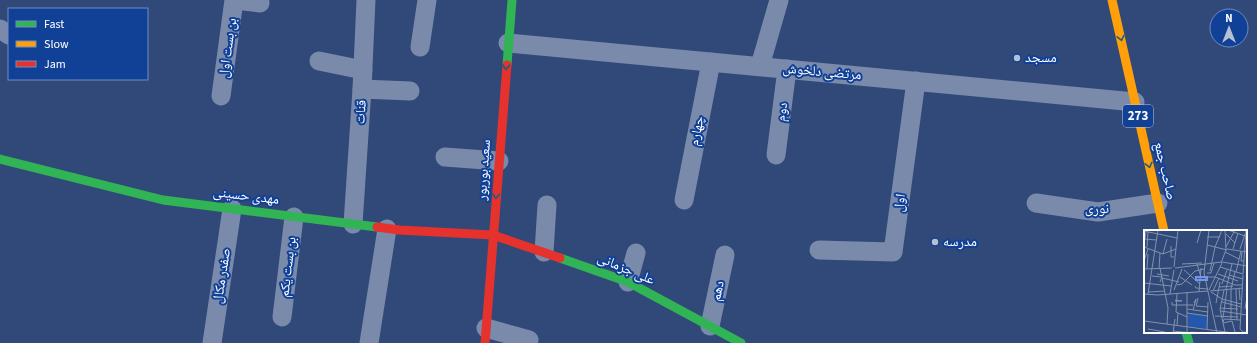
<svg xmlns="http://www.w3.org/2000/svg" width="1257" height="343" viewBox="0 0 1257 343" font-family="'Source Sans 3','Noto Naskh Arabic',sans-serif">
<rect width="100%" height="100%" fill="#304978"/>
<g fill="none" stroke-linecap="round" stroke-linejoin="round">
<g stroke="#798aab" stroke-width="19">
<path d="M 235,0 L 260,3"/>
<path d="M 0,29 L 9,35"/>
<path d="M 508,43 L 1135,102"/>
<path d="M 420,47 L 427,0"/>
<path d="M 319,61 L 363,70"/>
<path d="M 760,66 L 779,0"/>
<path d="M 362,89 L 410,91"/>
<path d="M 221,96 L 234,0"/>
<path d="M 776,155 L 787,69"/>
<path d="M 445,157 L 499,161"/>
<path d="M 684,200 L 711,62"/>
<path d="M 1036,203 L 1098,212 L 1158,203"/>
<path d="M 353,224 L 362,89 L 366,0"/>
<path d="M 819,250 L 893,252 L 916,81"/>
<path d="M 544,252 L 547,205"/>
<path d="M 628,282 L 636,253"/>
<path d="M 282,317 L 294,217"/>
<path d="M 710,326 L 725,255"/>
<path d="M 486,328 L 529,340"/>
<path d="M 212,343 L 232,209"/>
<path d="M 369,343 L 387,229"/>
</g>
<g stroke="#30b455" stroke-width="9">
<path d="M 507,65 L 512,0"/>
<path d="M 0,159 L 163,200 L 377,227"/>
<path d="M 560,258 L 628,282 L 741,343"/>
<path d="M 1186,332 L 1189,343"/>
</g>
<path stroke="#ff9f0a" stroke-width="9" d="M 1112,0 L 1164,231"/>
<g stroke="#e5322d" stroke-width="9">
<path d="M 377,227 L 399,230 L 493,235 L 560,258"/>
<path d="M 485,343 L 507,65"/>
</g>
</g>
<defs><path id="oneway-chevron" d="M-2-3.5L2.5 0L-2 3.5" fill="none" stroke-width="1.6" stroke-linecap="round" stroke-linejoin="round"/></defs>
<g stroke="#195d86">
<use href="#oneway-chevron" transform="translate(1121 38) rotate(77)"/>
<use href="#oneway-chevron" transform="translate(506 67) rotate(94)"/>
<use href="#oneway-chevron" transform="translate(1149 165) rotate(77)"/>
<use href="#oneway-chevron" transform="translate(496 196) rotate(94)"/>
</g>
<g fill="#b7bfd0" stroke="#114097" stroke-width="1.5">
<circle cx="1017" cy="58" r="4"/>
<circle cx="935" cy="242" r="4"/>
</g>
<g text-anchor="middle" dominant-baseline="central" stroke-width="4" stroke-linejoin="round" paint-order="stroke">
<rect fill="#114097" stroke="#b8c6e0" stroke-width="1" x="1123" y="105" width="30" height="22" rx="3"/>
<g font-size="13" font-weight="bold" fill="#fff">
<text x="1138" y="116">273</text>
</g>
<g font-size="14" fill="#fff" stroke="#114097">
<text transform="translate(228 48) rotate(-82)">بن بست اول</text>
<text transform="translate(822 72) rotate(5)">مرتضی دلخوش</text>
<text transform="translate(361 112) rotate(-86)">قنات</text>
<text transform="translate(782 112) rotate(-83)">دوم</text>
<text transform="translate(697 131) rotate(-79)">چهارم</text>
<text transform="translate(484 170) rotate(-86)">سعید بوربور</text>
<text transform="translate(1165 171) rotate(77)">صاحب جمع</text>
<text transform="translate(246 196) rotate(7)">مهدی حسینی</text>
<text transform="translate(900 203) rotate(-82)">اول</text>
<text x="1097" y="209">نوری</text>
<text transform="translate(288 267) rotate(-83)">بن بست یکم</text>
<text transform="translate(626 269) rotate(23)">علی جزمانی</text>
<text transform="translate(222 276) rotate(-81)">صفدر مکال</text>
<text transform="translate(718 291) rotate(-78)">دهم</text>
</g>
<g font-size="14" fill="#fff" stroke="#114097" text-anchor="start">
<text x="1025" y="58">مسجد</text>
<text x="943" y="242">مدرسه</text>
</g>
</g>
<g transform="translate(1144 230)">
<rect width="103" height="103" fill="#304978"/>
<path d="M 51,80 L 52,84 L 64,86 L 63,98 L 45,97 L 43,87 L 46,84 L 51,84 Z" fill="#2557ae"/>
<path fill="none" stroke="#8392ae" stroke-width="1" d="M 65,0 L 60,43 L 73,103M 84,0 L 101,6M 0,1 L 33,8M 82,4 L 91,13M 63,7 L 76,7M 0,9 L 13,10M 53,13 L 57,0M 0,14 L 2,2M 63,15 L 83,20M 27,16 L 27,27 L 30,27M 0,17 L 19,24 L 32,19M 3,17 L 4,2M 71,17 L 78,0M 82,17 L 91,0M 83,19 L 103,22M 89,19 L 94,3M 96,19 L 101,4M 81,22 L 95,29M 98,22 L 97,31 L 100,31M 19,24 L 23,9M 0,31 L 4,19M 78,32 L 103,36M 77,33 L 82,20 L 81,0M 38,34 L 58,33M 53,34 L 57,47M 30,37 L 34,0M 76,37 L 99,44M 16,38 L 24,78 L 23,94M 31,38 L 77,32M 0,39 L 28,38M 3,39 L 4,24M 15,39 L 16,23M 40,40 L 56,54M 66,41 L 71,17M 92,42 L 97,21M 63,43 L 67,43 L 70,33M 13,44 L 25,46M 74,44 L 94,51M 99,44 L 102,0M 85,45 L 99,49M 8,46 L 18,47 L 16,52M 36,47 L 48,55M 62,47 L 71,47 L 91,55 L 98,55M 18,48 L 35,52M 0,53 L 27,56M 78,54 L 83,40M 33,55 L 38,54 L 51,41 L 60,39M 51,56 L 52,58 L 64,59M 75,57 L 89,56M 95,58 L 96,70M 82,59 L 88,34M 92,59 L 93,90M 30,60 L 38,39M 65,60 L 78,33M 80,60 L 76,79 L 81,102M 66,61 L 99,58M 69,61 L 75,48M 5,62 L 21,61M 43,62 L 43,103M 55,62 L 57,38M 67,62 L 78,69 L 97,74M 0,64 L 14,65 L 64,61M 4,64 L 14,0M 26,64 L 30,40M 33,64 L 32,82 L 43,87M 54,68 L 52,76 L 64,77M 31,71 L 38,71 L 31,70M 28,72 L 28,75 L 49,75M 78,72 L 97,77M 72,73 L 76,52M 76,78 L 94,79M 43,79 L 64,82M 101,79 L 103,67M 49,80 L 52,69 L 50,73M 77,81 L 103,85M 43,83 L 64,86M 71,86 L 94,87M 79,88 L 83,59M 87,89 L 87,59 L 91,42M 0,91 L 89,103M 79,92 L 80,89 L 96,90M 79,93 L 88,91 L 91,102M 33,95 L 34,83M 4,99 L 21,102M 63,99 L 64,72M 29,101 L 48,103M 47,102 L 60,103M 99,102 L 96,99 L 99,45M 29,103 L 31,89M 90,103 L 103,102"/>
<path fill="#7795e8" fill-opacity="0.15" stroke="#7795e8" stroke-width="2" d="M 52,47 L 63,47 L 63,50 L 52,50 Z"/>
<rect width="103" height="103" fill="none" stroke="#fff" stroke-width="2"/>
</g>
<rect x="8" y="8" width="140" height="72" fill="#114097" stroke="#708cc1"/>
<rect x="16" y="21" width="20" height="6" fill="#30b455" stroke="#708cc1"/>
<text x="44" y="28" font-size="12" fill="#ffffff">Fast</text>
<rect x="16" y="41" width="20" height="6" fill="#ff9f0a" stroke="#708cc1"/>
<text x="44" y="48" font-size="12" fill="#ffffff">Slow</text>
<rect x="16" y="61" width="20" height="6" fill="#e5322d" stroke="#708cc1"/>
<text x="44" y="68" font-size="12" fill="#ffffff">Jam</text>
<g transform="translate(1229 28)"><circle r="19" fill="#114097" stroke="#708cc1"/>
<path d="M0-3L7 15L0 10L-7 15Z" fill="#b7bfd0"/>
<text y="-6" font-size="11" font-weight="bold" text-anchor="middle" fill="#ffffff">N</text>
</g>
</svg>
